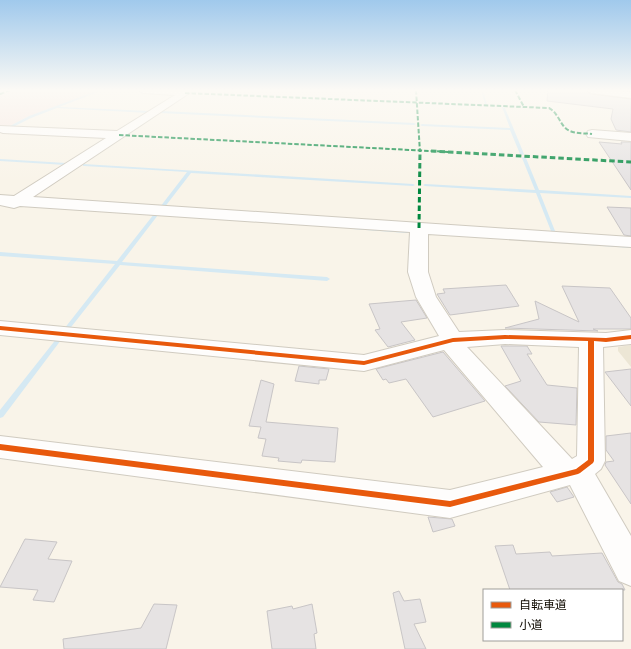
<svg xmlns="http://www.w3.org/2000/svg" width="631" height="649" viewBox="0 0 631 649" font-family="Commissioner,'Noto Sans JP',sans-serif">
<rect width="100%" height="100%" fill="#f9f4e9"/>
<path fill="#f7e8e3" d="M 12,90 L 100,90 L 27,117 L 0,131 L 0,94 Z"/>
<path fill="#ece6d5" d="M 631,345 L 631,367 L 618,351 L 618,347 Z"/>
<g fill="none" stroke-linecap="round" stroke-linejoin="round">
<g fill="#d5e9f3" fill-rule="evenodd">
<path d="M 4,90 L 8,90 L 0,94 L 0,92 Z"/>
<path d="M 99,90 L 103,90 L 59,107 L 149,111 L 151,112 L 149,113 L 57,108 L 31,118 L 9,129 L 6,128 L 29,116 Z"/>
<path d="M 481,90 L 483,90 L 487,105 L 485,104 Z"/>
<path d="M 502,107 L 505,108 L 524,154 L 523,155 L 520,154 L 510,130 L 422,126 L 420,125 L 422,124 L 510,128 Z"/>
<path d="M 161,111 L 414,123 L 416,124 L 414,125 L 160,113 Z"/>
<path d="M 523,157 L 526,158 L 539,190 L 631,196 L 631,198 L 540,193 L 555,231 L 553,232 L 551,231 L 536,193 L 425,186 L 423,185 L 425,184 L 535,190 L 522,158 Z"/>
<path d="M 0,159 L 66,163 L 68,164 L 66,165 L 0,161 Z"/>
<path d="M 83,164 L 413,184 L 415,185 L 413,186 L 191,173 L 164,208 L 162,208 L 160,207 L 187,172 L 84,166 L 83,166 Z"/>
<path d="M 154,214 L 156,214 L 158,215 L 122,262 L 327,277 L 330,279 L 327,281 L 120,265 L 68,331 L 64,331 L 63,330 L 64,329 L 115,264 L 0,256 L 0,252 L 117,261 Z"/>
<path d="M 350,227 L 407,231 L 409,232 L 407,233 L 352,229 L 350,229 Z"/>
<path d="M 557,241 L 631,246 L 631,248 L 559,243 L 557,243 Z"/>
<path d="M 59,337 L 62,339 L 61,340 L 3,417 L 0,418 L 0,410 L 57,338 Z"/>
</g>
</g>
<g fill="#e6e3e3" stroke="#c8c5c6">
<path d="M 548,90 L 585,90 L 591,94 L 631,99 L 631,132 L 616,130 L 611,119 L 613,109 L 547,101 Z"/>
<path d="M 599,142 L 622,144 L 621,142 L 631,142 L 631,190 Z"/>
<path d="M 607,207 L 631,208 L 631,236 L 624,235 Z"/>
<path d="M 506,285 L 519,306 L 450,315 L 437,294 L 445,293 L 443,289 Z"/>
<path d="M 562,286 L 610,288 L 631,318 L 631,329 L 593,329 L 598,331 L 505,328 L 539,319 L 535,301 L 579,322 Z"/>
<path d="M 416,300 L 427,318 L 401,322 L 415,340 L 388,347 L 375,330 L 380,329 L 369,304 Z"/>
<path d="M 501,346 L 527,346 L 532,354 L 527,354 L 547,385 L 577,388 L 576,425 L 539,422 L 505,386 L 521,381 Z"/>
<path d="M 443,352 L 485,401 L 433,417 L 406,379 L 389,383 L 386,379 L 383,380 L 376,369 Z"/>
<path d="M 299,366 L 329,369 L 326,380 L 319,380 L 319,384 L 295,381 Z"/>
<path d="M 631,369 L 631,406 L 605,372 Z"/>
<path d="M 261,380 L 274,384 L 266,422 L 338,428 L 335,462 L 302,460 L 301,463 L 278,461 L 279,458 L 262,456 L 266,439 L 258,438 L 261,427 L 249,426 Z"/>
<path d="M 631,433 L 631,504 L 605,465 L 606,462 L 614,461 L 606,450 L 606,436 Z"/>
<path d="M 567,487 L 574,497 L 557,502 L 550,492 Z"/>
<path d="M 428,517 L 452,519 L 455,526 L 433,532 Z"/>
<path d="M 25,539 L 57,542 L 48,559 L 72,561 L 54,602 L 33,600 L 38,590 L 0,587 Z"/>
<path d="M 513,545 L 516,554 L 550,552 L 552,556 L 602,553 L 618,582 L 622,584 L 625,590 L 510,590 L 495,546 Z"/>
<path d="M 399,591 L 404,601 L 420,599 L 426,622 L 414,624 L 426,649 L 405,649 L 393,593 Z"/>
<path d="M 154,604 L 177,605 L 166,649 L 64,649 L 63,639 L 141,628 Z"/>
<path d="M 312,604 L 317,633 L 314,634 L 316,649 L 272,649 L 267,611 L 292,606 L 293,609 Z"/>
</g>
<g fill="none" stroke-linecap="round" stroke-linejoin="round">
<defs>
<g id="minor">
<path d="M 138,90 L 194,90 L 33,197 L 631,237 L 631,247 L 428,234 L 428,272 L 436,297 L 459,332 L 505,330 L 606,333 L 631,330 L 631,344 L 603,347 L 605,461 L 601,469 L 595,474 L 631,536 L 631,586 L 619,581 L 570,485 L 450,518 L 0,458 L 0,436 L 450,490 L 543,467 L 444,350 L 364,371 L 0,335 L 0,321 L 364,355 L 439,336 L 416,297 L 408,272 L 410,232 L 20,206 L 14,208 L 0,205 L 0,195 L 14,196 L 106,138 L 3,133 L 0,132 L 0,126 L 117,131 L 175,95 L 143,93 ZM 505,344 L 579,347 L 577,456 L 572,459 L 467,347 Z"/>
<path d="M 586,90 L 631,92 L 631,98 L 591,93 Z"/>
<path d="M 592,130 L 631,133 L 631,141 L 588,137 L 586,134 L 588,131 Z"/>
</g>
</defs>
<use href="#minor" stroke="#d0cbc0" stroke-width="2"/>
<use href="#minor" fill="#fefdfc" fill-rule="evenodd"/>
<g stroke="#00873e" stroke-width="2" stroke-dasharray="4.5 2" stroke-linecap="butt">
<path d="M 416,90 L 420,152"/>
<path d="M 515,90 L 524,107"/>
<path d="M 185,93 L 549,108 C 559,113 560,127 570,131 C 577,134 585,133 592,134"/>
<path d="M 0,94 L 10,90"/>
<path d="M 119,135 L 450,152"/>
</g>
<g stroke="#00873e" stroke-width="3" stroke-dasharray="5.5 3" stroke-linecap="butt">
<path d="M 431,151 L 631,162"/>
<path d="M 419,228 L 420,151"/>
</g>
<defs>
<path id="cycleway" d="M 0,326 L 364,361 L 453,338 L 505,335 L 606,338 L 631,335 L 631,339 L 606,342 L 594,341 L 594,461 L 593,463 L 580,473 L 578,474 L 450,507 L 0,450 L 0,444 L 450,501 L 576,469 L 588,460 L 588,341 L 505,339 L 453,342 L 364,365 L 0,330 Z"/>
</defs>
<use href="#cycleway" stroke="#fff" stroke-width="3"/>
<use href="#cycleway" fill="#e8590c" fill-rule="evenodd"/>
</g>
<linearGradient id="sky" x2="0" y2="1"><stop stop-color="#a0c9ec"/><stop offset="0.5" stop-color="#fcfaf5"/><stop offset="1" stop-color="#fcfaf5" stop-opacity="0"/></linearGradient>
<rect width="631" height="181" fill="url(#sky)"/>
<rect x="483" y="589" width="140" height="52" fill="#ffffff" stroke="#9f9d9a"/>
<rect x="491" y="602" width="20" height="6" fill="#e8590c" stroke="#9f9d9a"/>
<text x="519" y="609" font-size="12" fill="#100b02">自転車道</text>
<rect x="491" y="622" width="20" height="6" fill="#00873e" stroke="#9f9d9a"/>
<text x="519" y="629" font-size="12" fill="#100b02">小道</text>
</svg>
